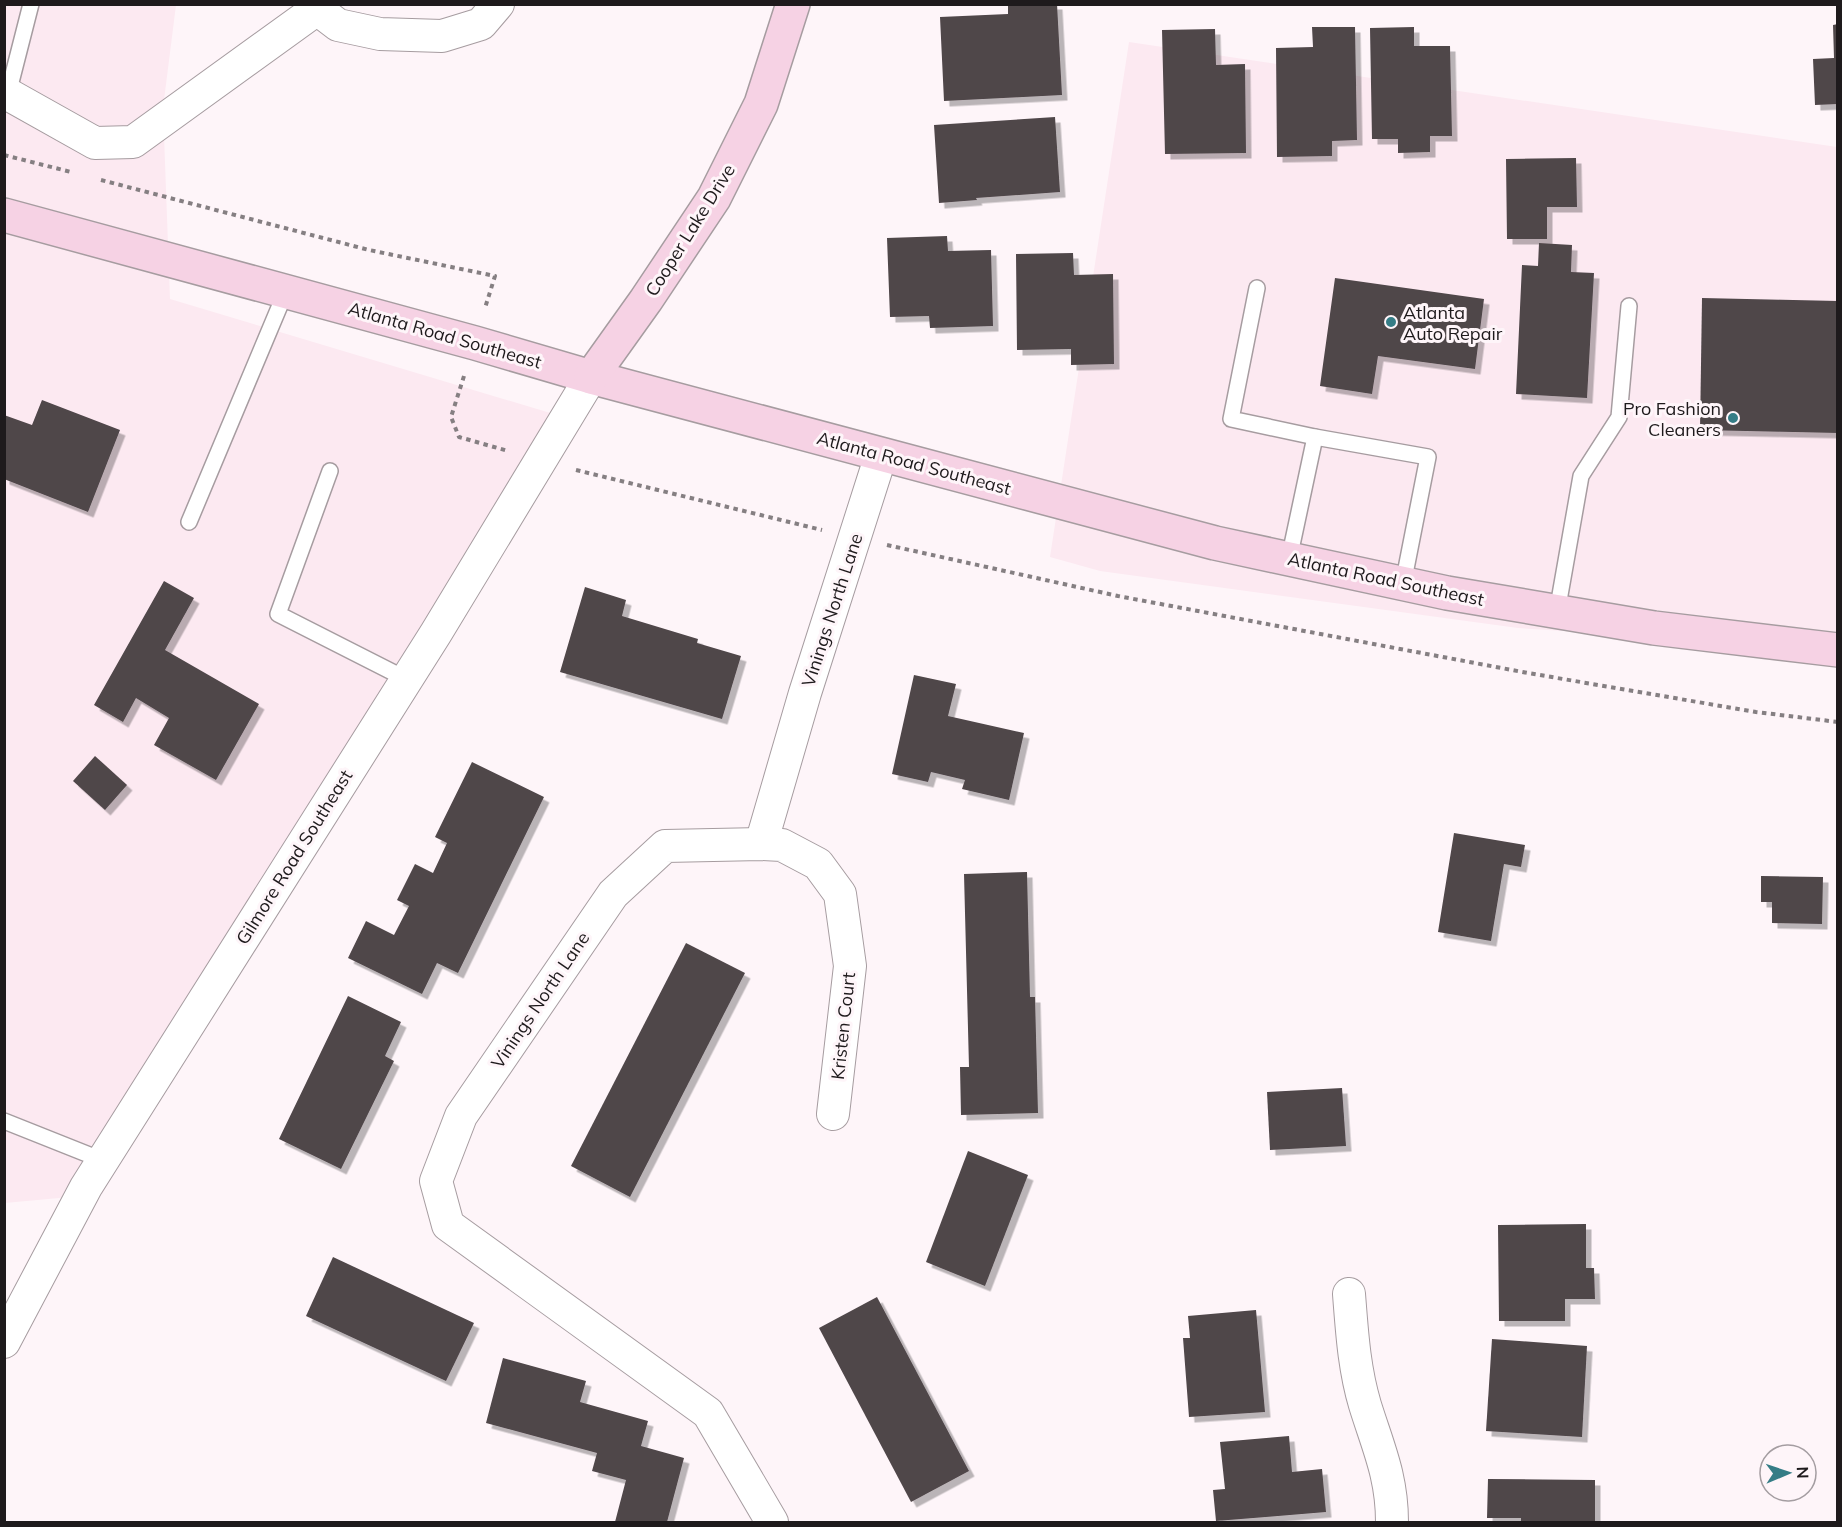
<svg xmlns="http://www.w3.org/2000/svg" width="1842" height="1527" viewBox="0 0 1842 1527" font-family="Mulish,sans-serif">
<defs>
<filter id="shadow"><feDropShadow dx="5.5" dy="5.5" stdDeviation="0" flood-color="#0004"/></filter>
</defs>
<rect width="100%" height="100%" fill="#fef5f9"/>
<g fill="#fce9f1">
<path d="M 5,5 L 176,5 L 163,108 L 170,299 L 557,415 L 102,1194 L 5,1203 Z"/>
<path d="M 1129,42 L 1837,147 L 1837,648 L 1518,628 L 1100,571 L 1050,557 Z"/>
</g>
<g fill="#4f4649" filter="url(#shadow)">
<path d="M 1008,4 L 1057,4 L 1062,95 L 944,101 L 940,17 L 1008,14 Z"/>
<path d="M 1838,24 L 1838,104 L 1815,105 L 1813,59 L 1834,58 L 1833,25 Z"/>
<path d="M 1312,27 L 1355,27 L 1357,140 L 1332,141 L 1332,156 L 1277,157 L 1276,48 L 1313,47 Z"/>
<path d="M 1414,27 L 1414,46 L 1450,46 L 1452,136 L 1430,136 L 1430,152 L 1398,153 L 1398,139 L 1372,139 L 1370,28 Z"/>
<path d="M 1215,29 L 1216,65 L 1245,64 L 1246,153 L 1165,154 L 1162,30 Z"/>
<path d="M 1055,117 L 1060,192 L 976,198 L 977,200 L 939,203 L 934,125 Z"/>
<path d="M 1576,158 L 1577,207 L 1547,207 L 1547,239 L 1507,239 L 1506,159 Z"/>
<path d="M 947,236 L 948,251 L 991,250 L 993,326 L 930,328 L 929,316 L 890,317 L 887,238 Z"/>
<path d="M 1539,243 L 1572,245 L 1571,272 L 1594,273 L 1587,398 L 1516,394 L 1522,265 L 1538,266 Z"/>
<path d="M 1073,253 L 1074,275 L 1113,274 L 1114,364 L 1071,365 L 1071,349 L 1017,350 L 1016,254 Z"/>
<path d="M 1335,278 L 1484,299 L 1475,369 L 1378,356 L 1372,394 L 1320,386 Z"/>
<path d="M 1702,298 L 1838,301 L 1838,433 L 1700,430 Z"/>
<path d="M 42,400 L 120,430 L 88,512 L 4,479 L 4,415 L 32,425 Z"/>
<path d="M 164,581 L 194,598 L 165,650 L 259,704 L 216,780 L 154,745 L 169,718 L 136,698 L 123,722 L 94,705 Z"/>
<path d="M 585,587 L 626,600 L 622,616 L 698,639 L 697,643 L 741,656 L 722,719 L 560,672 Z"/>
<path d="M 914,675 L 956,684 L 948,716 L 1024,733 L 1009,800 L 962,789 L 965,780 L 931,772 L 928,782 L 892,774 Z"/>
<path d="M 95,756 L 127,785 L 105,810 L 73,781 Z"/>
<path d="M 472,762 L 544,797 L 458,973 L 437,963 L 422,994 L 348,958 L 366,921 L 394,935 L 409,906 L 397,900 L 415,864 L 433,873 L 447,843 L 435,837 Z"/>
<path d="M 1454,833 L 1525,845 L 1521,867 L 1504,864 L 1491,941 L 1438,932 Z"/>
<path d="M 1027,872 L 1030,997 L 1035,997 L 1038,1113 L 961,1115 L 960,1067 L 969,1067 L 964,874 Z"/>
<path d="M 1761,876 L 1823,877 L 1822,924 L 1772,923 L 1772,902 L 1761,902 Z"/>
<path d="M 686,943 L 745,973 L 630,1197 L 571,1166 Z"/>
<path d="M 348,996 L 401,1022 L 385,1056 L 394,1061 L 341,1169 L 279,1139 Z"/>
<path d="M 1342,1088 L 1346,1146 L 1270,1150 L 1267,1092 Z"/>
<path d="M 968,1151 L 1028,1175 L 985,1286 L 926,1262 Z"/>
<path d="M 1586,1224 L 1586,1268 L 1594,1268 L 1595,1299 L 1565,1299 L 1565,1321 L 1499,1321 L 1498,1225 Z"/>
<path d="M 333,1257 L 474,1323 L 446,1381 L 306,1316 Z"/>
<path d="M 877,1297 L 969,1471 L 911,1502 L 819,1328 Z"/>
<path d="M 1256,1310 L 1265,1412 L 1189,1417 L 1183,1338 L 1190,1338 L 1188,1316 Z"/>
<path d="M 1492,1339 L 1587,1346 L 1582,1437 L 1486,1431 Z"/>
<path d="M 503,1358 L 586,1381 L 580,1402 L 648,1421 L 641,1446 L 684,1458 L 667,1522 L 615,1522 L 626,1480 L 592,1471 L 597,1453 L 486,1423 Z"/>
<path d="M 1289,1436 L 1292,1472 L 1322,1469 L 1326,1512 L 1216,1521 L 1213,1490 L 1225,1489 L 1220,1442 Z"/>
<path d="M 1488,1479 L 1595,1480 L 1595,1522 L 1521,1522 L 1521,1518 L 1487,1518 Z"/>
</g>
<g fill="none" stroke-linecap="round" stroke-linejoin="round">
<defs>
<g id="lane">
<path d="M 8,94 L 31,4"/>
<path d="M 1257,288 L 1231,419 L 1315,437 L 1428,457 L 1403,584"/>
<path d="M 330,471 L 278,614 L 406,679"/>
<path d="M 189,522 L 286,291"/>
<path d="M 1289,559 L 1315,437"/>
<path d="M 1557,612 L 1581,476 L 1619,417 L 1629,306"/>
<path d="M 4,1121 L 102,1160"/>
</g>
<g id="street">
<path d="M 316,4 L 317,9 L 338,25 L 380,34 L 442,36 L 481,24 L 498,4"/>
<path d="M 4,92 L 95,143 L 133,142 L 317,9"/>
<path d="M 761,844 L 805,693 L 881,455"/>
<path d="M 1349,1294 C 1352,1332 1354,1368 1365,1405 C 1378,1447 1392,1476 1392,1522"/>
<path d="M 4,1342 L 86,1187 L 436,633 L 591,377"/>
<path d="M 772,1522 L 708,1413 L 448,1225 L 436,1181 L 461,1116 L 613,894 L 665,846 L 761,844 L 782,845 L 818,864 L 840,894 L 850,966 L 833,1114"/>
</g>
<g id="secondary">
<path d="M 4,215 L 475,343 L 591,377 L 1215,543 L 1447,593 L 1654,628 L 1838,650"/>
<path d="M 591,377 L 646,300 L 714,198 L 761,104 L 793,4"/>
</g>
</defs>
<use href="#lane" stroke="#a69ca0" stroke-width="18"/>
<use href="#street" stroke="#a69ca0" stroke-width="34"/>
<use href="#secondary" stroke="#a69ca0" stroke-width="36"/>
<g stroke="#857f82" stroke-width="4" stroke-dasharray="4.5 4.5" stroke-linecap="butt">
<path d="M 4,155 L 71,172"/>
<path d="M 101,180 L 369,250 L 495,276 L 485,308"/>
<path d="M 464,376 L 451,417 L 459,437 L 508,451"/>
<path d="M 576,470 L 822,530"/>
<path d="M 887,545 L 1118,596 L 1528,673 L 1756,712 L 1838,722"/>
</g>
<use href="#lane" stroke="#fff" stroke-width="15"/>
<use href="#street" stroke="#fff" stroke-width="32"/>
<use href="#secondary" stroke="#f6d2e4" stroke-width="33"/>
</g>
<g fill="#357d86" stroke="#fef5f9" stroke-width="2">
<circle cx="1391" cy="322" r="6"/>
<circle cx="1733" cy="418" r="6"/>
</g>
<g text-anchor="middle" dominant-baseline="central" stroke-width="6" stroke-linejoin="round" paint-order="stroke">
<g font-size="18" fill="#1e1a1c" stroke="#fef5f9">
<text transform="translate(690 230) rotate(-58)">Cooper Lake Drive</text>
<text transform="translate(445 335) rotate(16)">Atlanta Road Southeast</text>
<text transform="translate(914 463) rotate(15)">Atlanta Road Southeast</text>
<text transform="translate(1386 579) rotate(12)">Atlanta Road Southeast</text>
<text transform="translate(832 610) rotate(-72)">Vinings North Lane</text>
<text transform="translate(294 857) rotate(-58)">Gilmore Road Southeast</text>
<text transform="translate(540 1000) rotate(-56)">Vinings North Lane</text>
<text transform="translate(843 1026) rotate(-84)">Kristen Court</text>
</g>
<g font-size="18" fill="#1e1a1c" stroke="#fef5f9" text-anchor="start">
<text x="1403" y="312">Atlanta<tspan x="1403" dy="21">Auto Repair</tspan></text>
<text x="1721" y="408" text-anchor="end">Pro Fashion<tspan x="1721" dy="21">Cleaners</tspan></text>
</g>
</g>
<rect width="1842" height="1527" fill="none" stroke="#1e1a1c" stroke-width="12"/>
<g transform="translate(1788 1473) rotate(88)"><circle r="28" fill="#fef5f9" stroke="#a49da1" stroke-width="1.5"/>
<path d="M0-4.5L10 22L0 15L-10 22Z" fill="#357d86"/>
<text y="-9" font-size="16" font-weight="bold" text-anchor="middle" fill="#1e1a1c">N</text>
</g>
</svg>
